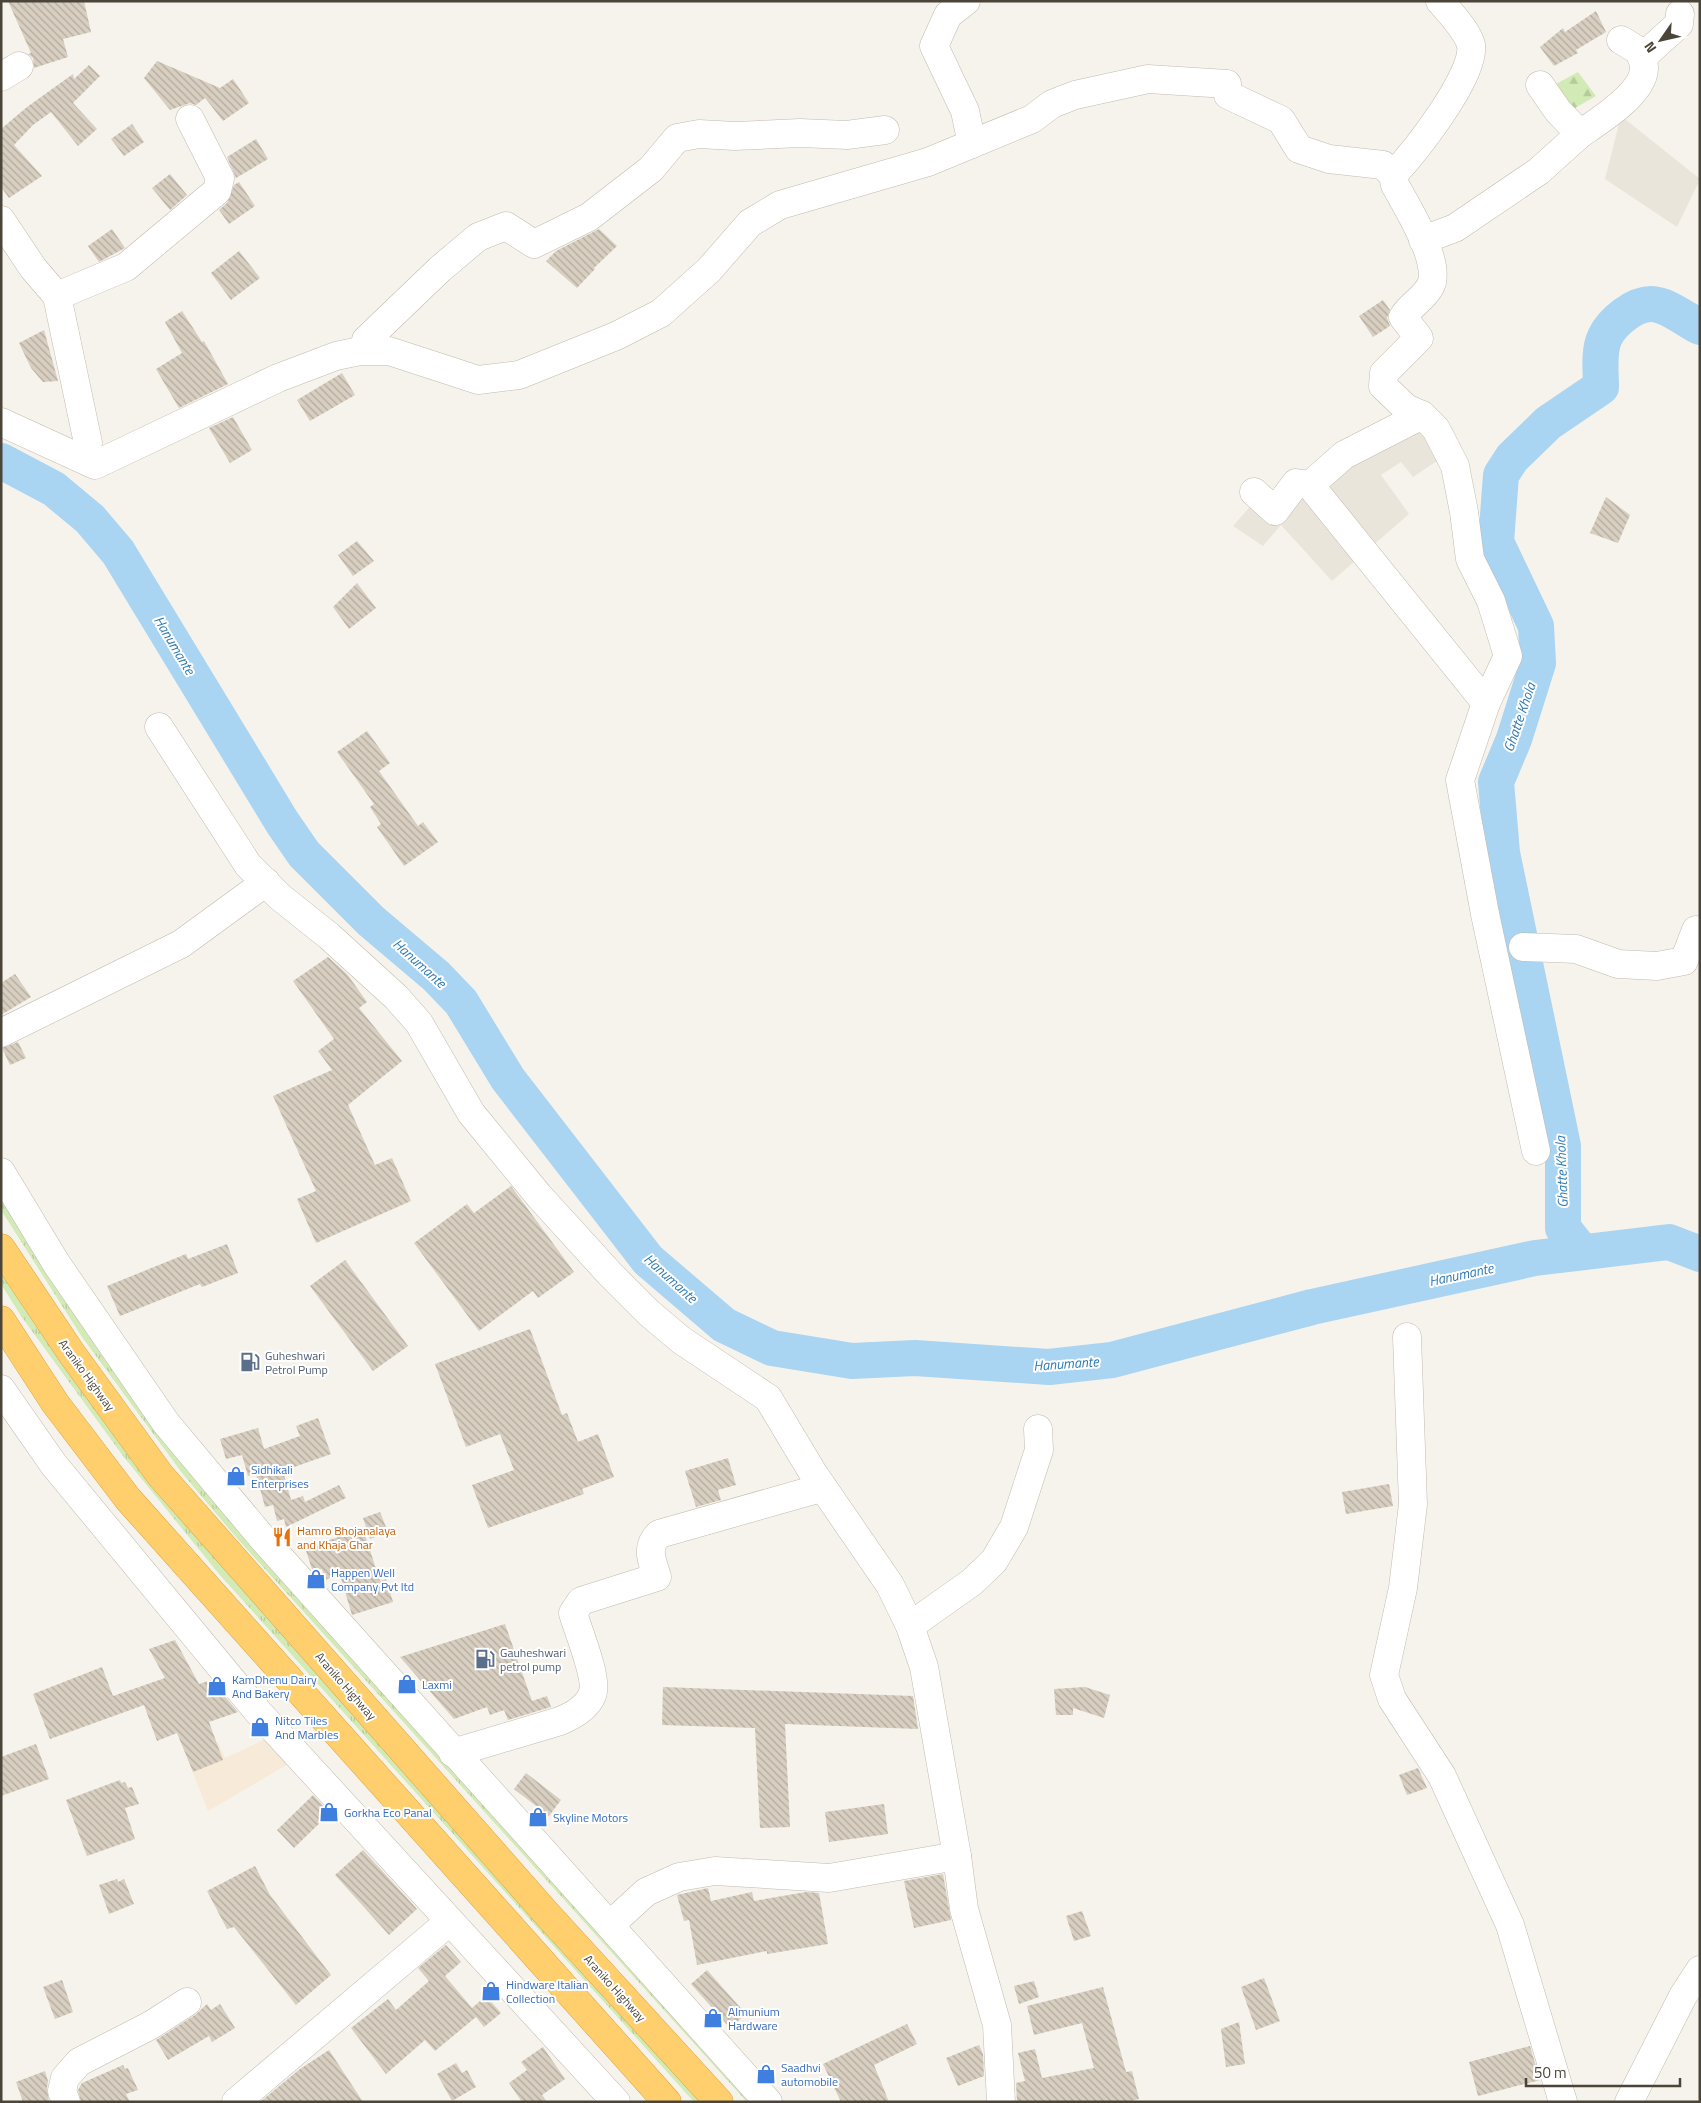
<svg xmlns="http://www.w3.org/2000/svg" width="1701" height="2103" viewBox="0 0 1701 2103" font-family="'Titillium Web',sans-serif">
<defs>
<pattern id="grass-tufts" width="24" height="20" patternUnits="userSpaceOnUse" patternTransform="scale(1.25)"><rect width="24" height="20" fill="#d2eab5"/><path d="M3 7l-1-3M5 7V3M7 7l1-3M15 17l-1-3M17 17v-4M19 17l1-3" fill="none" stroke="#b6ca9c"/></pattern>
<pattern id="forest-firs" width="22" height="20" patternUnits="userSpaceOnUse" patternTransform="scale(1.25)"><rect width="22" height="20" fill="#d2eab5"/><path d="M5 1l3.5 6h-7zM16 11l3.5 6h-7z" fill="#b6ca9c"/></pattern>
<pattern id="building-back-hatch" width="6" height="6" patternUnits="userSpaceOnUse" patternTransform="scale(1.25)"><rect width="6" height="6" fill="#d8cfc1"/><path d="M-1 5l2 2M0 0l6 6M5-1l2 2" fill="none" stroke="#b1aa9e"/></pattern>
</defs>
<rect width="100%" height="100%" fill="#f6f3ec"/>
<g fill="#eae5da">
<path d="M 1621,116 L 1700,179 L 1677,227 L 1605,179 Z"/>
<path d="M 1418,424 L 1443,457 L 1413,477 L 1401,462 L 1381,475 L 1409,514 L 1332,581 L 1281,525 L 1263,546 L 1233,526 L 1255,501 L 1347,460 Z"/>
</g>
<path fill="#f7ead8" d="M 268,1738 L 290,1763 L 208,1811 L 186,1755 L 218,1742 L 225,1758 Z"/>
<g fill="url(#grass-tufts)">
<path d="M 1,1185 L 90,1332 L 758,2102 L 747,2102 L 235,1536 L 182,1473 L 82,1337 L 1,1210 Z"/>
<path d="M 1,1265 L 706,2102 L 694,2102 L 219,1574 L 123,1456 L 21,1316 L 1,1284 Z"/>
</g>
<path fill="url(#forest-firs)" d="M 1578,72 L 1596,96 L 1568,112 L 1554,85 Z"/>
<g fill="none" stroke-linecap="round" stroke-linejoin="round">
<g stroke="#a9d4f2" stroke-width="36">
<path d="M 1,461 L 54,489 L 90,519 L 118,552 L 282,822 L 304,854 L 371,921 L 436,976 L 461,1002 L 508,1079 L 648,1260 L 724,1325 L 772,1348 L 852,1361 L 915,1358 L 1049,1367 L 1112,1360 L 1312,1307 L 1535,1258 L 1669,1242 L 1700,1254"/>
<path d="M 1582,1252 L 1563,1228 L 1563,1146 L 1502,853 L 1496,782 L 1514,739 L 1538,663 L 1536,626 L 1496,542 L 1501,475 L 1512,458 L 1548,423 L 1601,387 C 1601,372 1598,351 1605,337 C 1612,322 1634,304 1651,304 C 1667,304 1686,320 1700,327"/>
</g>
</g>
<g fill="url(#building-back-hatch)">
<path d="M 8,1 L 84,1 L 91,32 L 63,39 L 68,57 L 34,68 L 33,58 L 28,54 L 31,53 Z"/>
<path d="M 1596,11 L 1606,32 L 1576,50 L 1578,53 L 1554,66 L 1540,47 L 1563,28 L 1565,32 Z"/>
<path d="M 157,61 L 220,88 L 233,79 L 249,103 L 223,121 L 205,98 L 196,105 L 190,103 L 170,110 L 144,78 Z"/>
<path d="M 89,65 L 100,76 L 73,103 L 97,129 L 78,146 L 51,112 L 33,125 L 14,145 L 42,176 L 9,198 L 1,187 L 1,129 L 27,107 L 73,74 L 74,79 Z"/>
<path d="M 132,124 L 144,142 L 124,156 L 111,139 Z"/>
<path d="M 256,139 L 268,159 L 236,178 L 227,157 Z"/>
<path d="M 170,174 L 187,195 L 170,210 L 152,188 Z"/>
<path d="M 239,182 L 255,206 L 229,224 L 219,210 L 227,203 L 234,185 Z"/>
<path d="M 112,229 L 125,248 L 99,262 L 88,246 Z"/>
<path d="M 599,229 L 617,246 L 594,268 L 595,269 L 577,288 L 546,261 L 556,251 Z"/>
<path d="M 239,251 L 260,278 L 231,300 L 211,273 Z"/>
<path d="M 1383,300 L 1390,310 L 1387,318 L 1390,326 L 1373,337 L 1359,316 Z"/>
<path d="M 182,311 L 202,342 L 204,341 L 228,384 L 179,408 L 156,369 L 182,353 L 165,322 Z"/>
<path d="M 44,330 L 58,381 L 43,382 L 31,368 L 19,343 Z"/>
<path d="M 342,373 L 355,395 L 310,421 L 297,400 Z"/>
<path d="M 233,417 L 252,450 L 230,463 L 209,428 Z"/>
<path d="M 1606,497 L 1630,515 L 1618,543 L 1590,533 Z"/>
<path d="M 357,541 L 374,561 L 353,576 L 338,555 Z"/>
<path d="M 357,583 L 376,608 L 349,629 L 333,607 Z"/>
<path d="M 367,731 L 390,763 L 379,771 L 418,826 L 423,822 L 438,842 L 404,866 L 377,827 L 381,824 L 370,807 L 374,804 L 337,752 Z"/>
<path d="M 328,957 L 347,974 L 367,1002 L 359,1008 L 402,1061 L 348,1105 L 375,1165 L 392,1158 L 411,1201 L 316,1243 L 297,1199 L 316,1191 L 273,1096 L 332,1070 L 318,1051 L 334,1039 L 293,981 Z"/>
<path d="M 15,974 L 31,997 L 1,1015 L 1,983 Z"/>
<path d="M 18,1042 L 26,1058 L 10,1065 L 2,1048 Z"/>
<path d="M 511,1186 L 574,1272 L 538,1298 L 533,1291 L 479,1331 L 414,1243 L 467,1204 L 474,1213 Z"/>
<path d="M 227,1244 L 238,1273 L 202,1287 L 200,1284 L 120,1316 L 107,1286 L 186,1254 L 188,1259 Z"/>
<path d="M 345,1260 L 408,1346 L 373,1371 L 310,1286 Z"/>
<path d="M 530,1329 L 562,1415 L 567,1413 L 578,1442 L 598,1434 L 614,1477 L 582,1489 L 584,1494 L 488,1528 L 472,1485 L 514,1470 L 500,1434 L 466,1447 L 435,1364 Z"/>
<path d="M 318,1418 L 331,1454 L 283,1471 L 291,1500 L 303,1496 L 305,1502 L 339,1485 L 346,1498 L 286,1527 L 284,1519 L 277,1521 L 273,1505 L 265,1507 L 256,1474 L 248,1476 L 242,1455 L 226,1459 L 220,1439 L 258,1428 L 264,1449 L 300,1436 L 296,1426 Z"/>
<path d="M 728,1458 L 736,1485 L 718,1490 L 721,1500 L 696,1507 L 685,1471 Z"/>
<path d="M 1389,1484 L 1393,1506 L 1346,1514 L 1342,1492 Z"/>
<path d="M 380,1512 L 388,1532 L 370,1539 L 363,1518 Z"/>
<path d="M 363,1529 L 380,1581 L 386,1579 L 393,1602 L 352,1615 L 340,1575 L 325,1580 L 322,1569 L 313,1572 L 305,1548 Z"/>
<path d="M 505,1624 L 532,1701 L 547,1696 L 551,1707 L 508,1720 L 504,1710 L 490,1715 L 487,1707 L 454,1719 L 400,1657 Z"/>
<path d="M 175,1640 L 199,1684 L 211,1680 L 238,1712 L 209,1722 L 223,1760 L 193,1772 L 177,1733 L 157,1741 L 144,1705 L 50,1739 L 33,1694 L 102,1667 L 113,1696 L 165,1678 L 149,1649 Z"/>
<path d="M 663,1687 L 913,1696 L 918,1729 L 785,1724 L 790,1827 L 760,1828 L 755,1728 L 662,1725 Z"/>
<path d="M 1085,1687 L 1110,1695 L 1104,1718 L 1073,1708 L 1073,1715 L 1056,1715 L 1054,1689 Z"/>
<path d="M 36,1744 L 49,1779 L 1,1796 L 1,1757 Z"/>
<path d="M 1418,1768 L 1427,1788 L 1407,1795 L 1399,1775 Z"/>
<path d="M 526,1773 L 561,1800 L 549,1816 L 514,1789 Z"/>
<path d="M 120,1780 L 121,1783 L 125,1782 L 128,1788 L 132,1787 L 139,1804 L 125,1808 L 135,1839 L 87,1856 L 66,1800 Z"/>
<path d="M 313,1795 L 330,1813 L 294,1848 L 277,1830 Z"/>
<path d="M 884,1804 L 888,1834 L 829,1842 L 825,1812 Z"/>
<path d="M 363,1850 L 417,1909 L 389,1935 L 335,1875 Z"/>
<path d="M 255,1866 L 270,1895 L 331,1975 L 296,2005 L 234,1927 L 227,1929 L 207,1891 Z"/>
<path d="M 943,1874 L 951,1920 L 914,1928 L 904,1881 Z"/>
<path d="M 117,1879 L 118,1882 L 124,1879 L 134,1904 L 109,1914 L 99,1885 Z"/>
<path d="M 708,1888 L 711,1901 L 752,1892 L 754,1901 L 806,1892 L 819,1893 L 828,1944 L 767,1954 L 767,1951 L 697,1965 L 689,1920 L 684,1921 L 677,1895 Z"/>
<path d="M 1082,1911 L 1091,1936 L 1074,1941 L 1066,1916 Z"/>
<path d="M 446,1945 L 461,1962 L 445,1976 L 472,2008 L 486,1996 L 501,2013 L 484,2027 L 476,2017 L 435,2051 L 425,2040 L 386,2074 L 351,2028 L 388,1999 L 396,2010 L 429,1981 L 418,1968 Z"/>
<path d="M 707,1970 L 746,2014 L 730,2028 L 691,1984 Z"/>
<path d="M 1264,1978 L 1280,2021 L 1256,2030 L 1241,1987 Z"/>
<path d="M 62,1980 L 73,2012 L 55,2019 L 43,1987 Z"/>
<path d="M 1034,1981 L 1039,1997 L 1019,2004 L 1014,1986 Z"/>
<path d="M 1103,1987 L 1126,2072 L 1132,2071 L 1139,2099 L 1127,2102 L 1017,2102 L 1016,2083 L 1025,2081 L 1018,2053 L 1035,2049 L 1042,2078 L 1094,2068 L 1082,2023 L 1034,2035 L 1027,2006 Z"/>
<path d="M 207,2004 L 211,2010 L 220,2004 L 235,2028 L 212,2042 L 209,2036 L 168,2060 L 156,2040 L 195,2015 Z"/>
<path d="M 1239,2022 L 1245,2064 L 1226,2067 L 1221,2029 Z"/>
<path d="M 907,2024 L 917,2044 L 874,2065 L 889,2102 L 841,2102 L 823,2064 Z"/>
<path d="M 979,2045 L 983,2054 L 984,2076 L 958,2086 L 946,2058 Z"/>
<path d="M 1530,2046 L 1540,2080 L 1478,2096 L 1469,2062 Z"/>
<path d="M 543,2047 L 565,2079 L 542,2095 L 547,2102 L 522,2102 L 509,2083 L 527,2070 L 521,2062 Z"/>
<path d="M 329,2050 L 363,2102 L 260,2102 L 300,2069 Z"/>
<path d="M 456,2063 L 462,2073 L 467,2070 L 476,2087 L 452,2101 L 437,2074 Z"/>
<path d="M 123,2065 L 125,2069 L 128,2068 L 138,2090 L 126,2094 L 130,2102 L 81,2102 L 78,2090 L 82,2083 Z"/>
<path d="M 45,2071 L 48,2081 L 47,2088 L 49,2102 L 23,2102 L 16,2082 Z"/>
</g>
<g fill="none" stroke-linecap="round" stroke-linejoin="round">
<defs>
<g id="minor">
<path d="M 966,1 L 948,15 L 934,46 L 965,111 L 972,144"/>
<path d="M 1639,51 L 1648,52 L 1679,24 L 1680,14"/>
<path d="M 1,77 L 19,66"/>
<path d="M 1580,134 C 1599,121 1643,94 1644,69 C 1645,64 1641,56 1639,51 L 1621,40"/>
<path d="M 1,220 L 33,268 L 57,296 L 88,443 L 83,459"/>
<path d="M 1423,240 L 1455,228 L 1539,171 L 1580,134 L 1558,111 L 1540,85"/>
<path d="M 57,296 L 126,267 L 217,191 L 220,178 L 190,119"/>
<path d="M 366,340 L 440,269 L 478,237 L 506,226 L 534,244 L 589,217 L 651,169 L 677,138 L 699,134 L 735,136 L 800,133 L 847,135 L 885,130"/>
<path d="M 1422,415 L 1436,429 L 1455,466 L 1464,512 L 1470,559 L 1491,601 L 1508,656 L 1486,703"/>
<path d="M 1,422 L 95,465 L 278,378 L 336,356 L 360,351 L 389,351 L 478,380 L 519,375 L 616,336 L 661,313 L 709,270 L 750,223 L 780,205 L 928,162 L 1032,119 L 1052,104 L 1075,95 L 1148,79 L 1227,84 L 1228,95 L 1281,120 L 1299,149 L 1329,159 L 1383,165 L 1393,175"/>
<path d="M 1310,485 L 1486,703 L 1460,780 L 1485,914 L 1536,1151"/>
<path d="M 1254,492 L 1275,511 L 1296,483 L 1310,485 L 1344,455 L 1422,415 L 1406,408 L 1383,386 L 1384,373 L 1419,338 L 1403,317 C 1410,305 1428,296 1432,282 C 1438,256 1407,207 1395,185 L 1393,175 C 1414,153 1476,75 1471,45 C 1467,30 1450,13 1440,1"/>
<path d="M 159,727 L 248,865 L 280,897 L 329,936 L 396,997 L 419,1023 L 471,1113 L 539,1196 L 610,1274 L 649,1313 L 681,1340 L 768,1398 L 813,1473 L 890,1585 L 910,1626"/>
<path d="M 1523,947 L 1576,949 L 1618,964 L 1657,966 L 1684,961 L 1696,930"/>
<path d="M 1,1033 L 181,944 L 266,882"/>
<path d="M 1,1172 L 56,1263 L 166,1423 L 264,1540 L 768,2102"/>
<path d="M 1407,1337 L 1413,1504 L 1403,1588 L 1384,1675 L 1392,1699 L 1442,1776 L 1510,1925 L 1563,2102"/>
<path d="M 1,1389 L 54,1465 L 259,1713 L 616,2102"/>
<path d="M 453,1753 L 560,1721 C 572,1716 587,1708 592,1695 C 599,1680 578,1631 573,1613 L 581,1601 L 657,1577 C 652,1560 645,1548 659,1534 L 814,1490 L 821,1485"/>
<path d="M 610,1925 L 646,1892 L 679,1877 L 715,1871 L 829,1878 L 957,1856"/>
<path d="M 66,2102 L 62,2091 L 65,2078 L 79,2062 L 151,2025 L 187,2002"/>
<path d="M 236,2102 L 450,1921"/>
<path d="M 1001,2102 L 997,2025 L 964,1909 L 957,1856 L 924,1667 L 910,1626 L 972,1582 L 994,1561 L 1014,1527 L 1039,1450 L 1038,1429"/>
<path d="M 1629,2102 L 1683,1996 L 1700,1970"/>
</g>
<g id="highway">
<path d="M 1,1248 L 72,1354 L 160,1475 L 546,1913 L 719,2102"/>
<path d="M 1,1320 L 55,1403 L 128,1499 L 667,2102"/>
</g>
</defs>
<use href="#minor" stroke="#c2bbae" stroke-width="29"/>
<use href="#highway" stroke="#e0a43c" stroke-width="29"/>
<use href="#minor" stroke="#fff" stroke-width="28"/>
<use href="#highway" stroke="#ffcf6e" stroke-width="28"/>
</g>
<defs>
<symbol id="fuel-bare" viewBox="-9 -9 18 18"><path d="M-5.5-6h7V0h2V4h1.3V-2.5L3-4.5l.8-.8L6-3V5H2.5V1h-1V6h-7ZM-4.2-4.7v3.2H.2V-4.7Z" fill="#5c6f8a" stroke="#fff" stroke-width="2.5" paint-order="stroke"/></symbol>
<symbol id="shop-bare" viewBox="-9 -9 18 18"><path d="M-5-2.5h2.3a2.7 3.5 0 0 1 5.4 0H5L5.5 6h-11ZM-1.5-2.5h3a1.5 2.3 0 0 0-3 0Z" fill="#3f7fe0" stroke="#fff" stroke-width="2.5" paint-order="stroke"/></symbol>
<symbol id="restaurant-bare" viewBox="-9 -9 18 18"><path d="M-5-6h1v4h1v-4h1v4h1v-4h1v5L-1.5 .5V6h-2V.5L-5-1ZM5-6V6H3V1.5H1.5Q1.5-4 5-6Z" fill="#e8710a" stroke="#fff" stroke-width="2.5" paint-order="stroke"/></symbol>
</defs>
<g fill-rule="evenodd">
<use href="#fuel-bare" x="236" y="1348" width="28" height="28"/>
<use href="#shop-bare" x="222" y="1462" width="28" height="28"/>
<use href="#restaurant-bare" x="268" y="1523" width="28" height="28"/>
<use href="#shop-bare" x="302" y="1565" width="28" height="28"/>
<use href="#fuel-bare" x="471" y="1645" width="28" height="28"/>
<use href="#shop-bare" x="393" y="1670" width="28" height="28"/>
<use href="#shop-bare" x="203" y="1672" width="28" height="28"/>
<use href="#shop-bare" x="246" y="1713" width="28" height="28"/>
<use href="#shop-bare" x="315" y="1798" width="28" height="28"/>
<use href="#shop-bare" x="524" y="1803" width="28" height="28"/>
<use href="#shop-bare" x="477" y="1977" width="28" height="28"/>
<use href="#shop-bare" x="699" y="2004" width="28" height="28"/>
<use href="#shop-bare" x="752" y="2060" width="28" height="28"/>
</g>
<g text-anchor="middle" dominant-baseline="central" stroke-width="4" stroke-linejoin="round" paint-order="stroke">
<g font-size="12" fill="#4e5e75" stroke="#fff" text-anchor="start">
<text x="265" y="1355">Guheshwari<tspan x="265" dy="14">Petrol Pump</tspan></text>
<text x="500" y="1652">Gauheshwari<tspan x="500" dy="14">petrol pump</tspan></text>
</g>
<g font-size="12" fill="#4b4439" stroke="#fff">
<text transform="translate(87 1375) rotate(54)">Araniko Highway</text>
<text transform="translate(346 1686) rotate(49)">Araniko Highway</text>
<text transform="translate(615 1988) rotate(48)">Araniko Highway</text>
</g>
<g font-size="12" fill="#366cbe" stroke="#fff" text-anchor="start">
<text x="251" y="1469">Sidhikali<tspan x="251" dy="14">Enterprises</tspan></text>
<text x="331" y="1572">Happen Well<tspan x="331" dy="14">Company Pvt ltd</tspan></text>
<text x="232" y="1679">KamDhenu Dairy<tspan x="232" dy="14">And Bakery</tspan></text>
<text x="422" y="1684">Laxmi</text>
<text x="275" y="1720">Nitco Tiles<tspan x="275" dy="14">And Marbles</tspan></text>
<text x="344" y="1812">Gorkha Eco Panal</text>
<text x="553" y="1817">Skyline Motors</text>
<text x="506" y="1984">Hindware Italian<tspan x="506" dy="14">Collection</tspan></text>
<text x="728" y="2011">Almunium<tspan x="728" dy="14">Hardware</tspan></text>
<text x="781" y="2067">Saadhvi<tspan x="781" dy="14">automobile</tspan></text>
</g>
<g font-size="12" fill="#c56008" stroke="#fff" text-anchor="start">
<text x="297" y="1530">Hamro Bhojanalaya<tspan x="297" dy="14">and Khaja Ghar</tspan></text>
</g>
<g font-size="14" font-style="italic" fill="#2e7ab2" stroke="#fff">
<text transform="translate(175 645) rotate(59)">Hanumante</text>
<text transform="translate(1519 717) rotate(-71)">Ghatte Khola</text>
<text transform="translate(420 963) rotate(42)">Hanumante</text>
<text transform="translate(1561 1172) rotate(-92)">Ghatte Khola</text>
<text transform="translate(1461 1274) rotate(-12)">Hanumante</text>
<text transform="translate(671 1278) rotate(42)">Hanumante</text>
<text transform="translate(1066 1363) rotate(-4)">Hanumante</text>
</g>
</g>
<rect width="1701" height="2103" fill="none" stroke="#4b4439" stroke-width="5"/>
<g transform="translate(1661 40) rotate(236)" stroke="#ffffff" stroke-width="4" paint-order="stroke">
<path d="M0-4L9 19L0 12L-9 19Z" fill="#4b4439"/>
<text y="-8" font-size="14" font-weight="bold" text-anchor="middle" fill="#4b4439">N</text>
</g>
<path d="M1526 2078v8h154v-8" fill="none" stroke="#4b4439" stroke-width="2.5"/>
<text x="1534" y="2078" font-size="15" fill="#4b4439" stroke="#ffffff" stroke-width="4" paint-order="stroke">50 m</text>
</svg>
